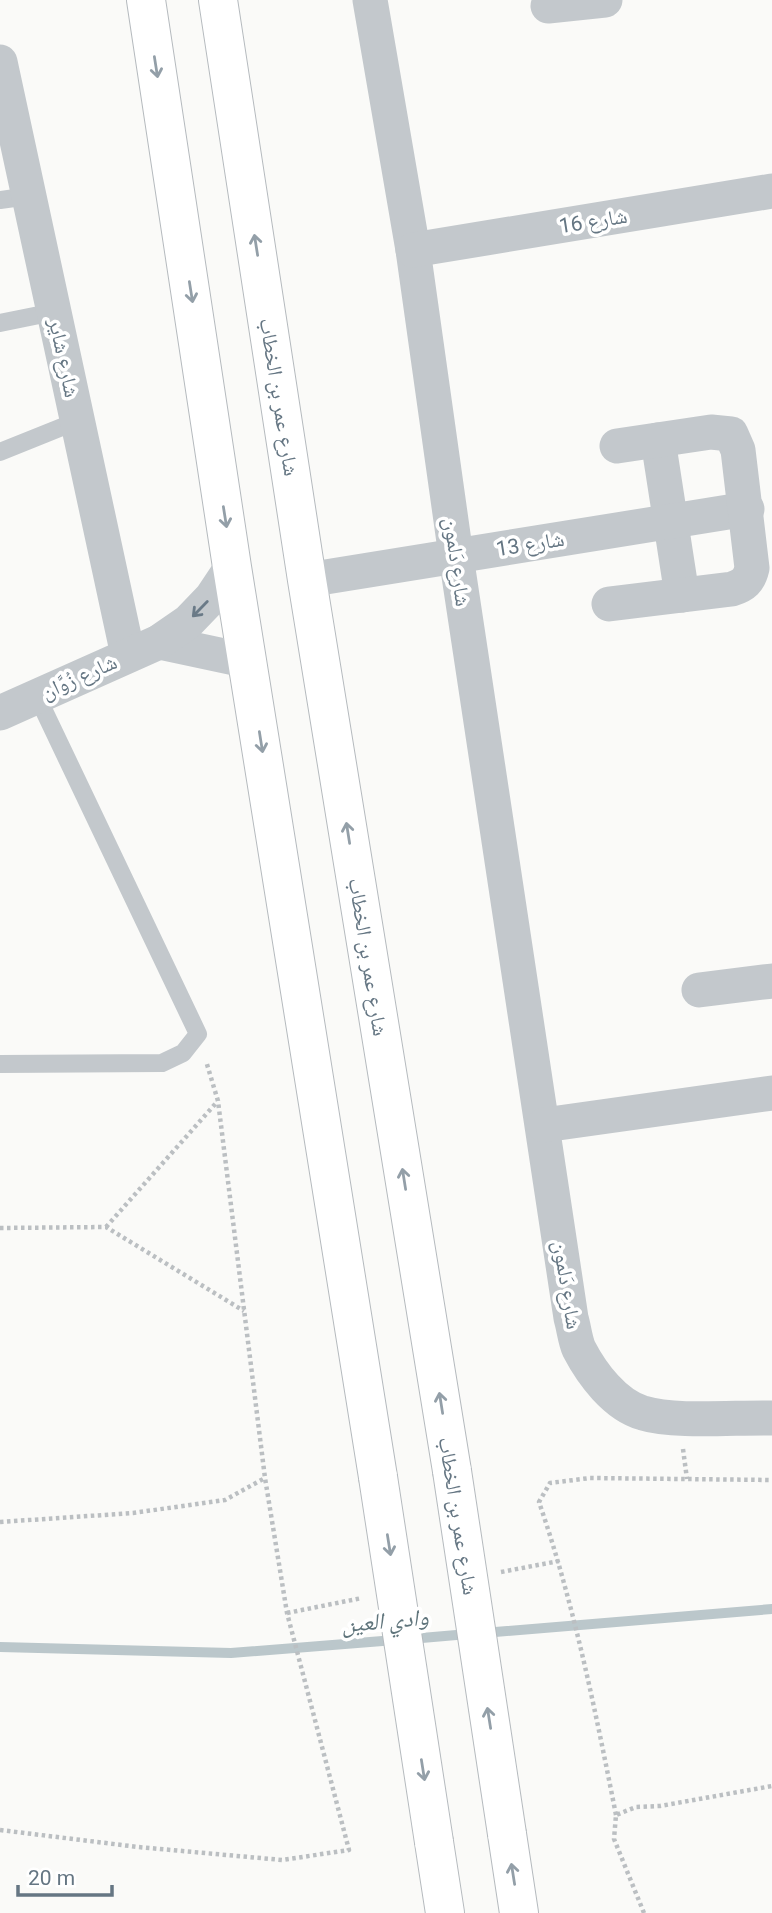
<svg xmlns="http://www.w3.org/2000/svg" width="772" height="1913" viewBox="0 0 772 1913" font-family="Roboto,'Noto Naskh Arabic',sans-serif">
<rect width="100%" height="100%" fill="#fafaf8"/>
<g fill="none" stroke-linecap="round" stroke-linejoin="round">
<g stroke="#bbc7cb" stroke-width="10">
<path d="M 483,1633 L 772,1609"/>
<path d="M 410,1639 L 468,1634"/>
<path d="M 0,1647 L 231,1653 L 395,1640"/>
</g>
<defs>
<g id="primary">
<path d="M 146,0 L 232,567 L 378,1477"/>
<path d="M 218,0 L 307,580 L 452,1471"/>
<path d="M 507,1834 L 519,1913"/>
<path d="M 434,1842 L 445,1913"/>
</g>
</defs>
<use href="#primary" stroke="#b5babe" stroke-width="40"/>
<g stroke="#bbbfc2" stroke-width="4.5" stroke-dasharray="3.5 3.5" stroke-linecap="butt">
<path d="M 106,1227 L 217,1102"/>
<path d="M 0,1228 L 106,1227 L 244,1311"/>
<path d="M 683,1449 L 687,1479"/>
<path d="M 0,1522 L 133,1513 L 225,1500 L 265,1478"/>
<path d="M 501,1572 L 559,1561"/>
<path d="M 287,1613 L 362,1598"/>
<path d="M 616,1815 C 595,1709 574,1604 539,1502 L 550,1483 L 590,1478 L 772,1480"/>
<path d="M 0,1830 L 138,1847 L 282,1860 L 349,1850 L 287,1613 L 265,1478 L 218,1101 L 206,1061"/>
<path d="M 644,1913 L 614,1839 L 616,1815 L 636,1807 L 660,1806 L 772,1786"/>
</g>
<g stroke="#c3c8cc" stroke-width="18">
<path d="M 0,200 L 29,196"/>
<path d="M 0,323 L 54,312"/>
<path d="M 0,452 L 77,421"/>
<path d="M 0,1064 L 162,1063 L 183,1053 L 198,1034 L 37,696"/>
</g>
<g stroke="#c3c8cc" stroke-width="35">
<path d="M 370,0 L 413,250 L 456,556 L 571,1318 C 574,1328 575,1340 579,1349 C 592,1374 615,1405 643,1413 C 675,1423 737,1417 772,1418"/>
<path d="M 548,6 L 605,0"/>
<path d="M 0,62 L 128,655"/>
<path d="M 413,250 L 772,191"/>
<path d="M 658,440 L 682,595"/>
<path d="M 307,580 L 747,509"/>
<path d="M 609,604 L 732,589 C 744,585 749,581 752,568 L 738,450 L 731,434 L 711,432 L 617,446"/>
<path d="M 159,642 L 248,661"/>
<path d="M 0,713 L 159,642 L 188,622 L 212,597 L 232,567"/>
<path d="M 699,990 L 772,981"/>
<path d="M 544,1125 L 772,1093"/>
</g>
<use href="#primary" stroke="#fff" stroke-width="38"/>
<defs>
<g id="primary-bridge">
<path d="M 452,1471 L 507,1834"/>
<path d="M 378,1477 L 434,1842"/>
</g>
</defs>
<use href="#primary-bridge" stroke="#b5babe" stroke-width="40" stroke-linecap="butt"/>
<use href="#primary-bridge" stroke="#fff" stroke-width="38"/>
</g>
<defs><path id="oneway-shaft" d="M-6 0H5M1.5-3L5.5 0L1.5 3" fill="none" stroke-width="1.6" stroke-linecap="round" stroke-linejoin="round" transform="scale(1.75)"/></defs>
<g stroke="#939fa8">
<use href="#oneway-shaft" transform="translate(156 67) rotate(81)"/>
<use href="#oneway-shaft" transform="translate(256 245) rotate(-99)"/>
<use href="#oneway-shaft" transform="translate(191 292) rotate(81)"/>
<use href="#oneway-shaft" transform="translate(225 517) rotate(81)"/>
<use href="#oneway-shaft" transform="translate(261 742) rotate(81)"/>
<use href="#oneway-shaft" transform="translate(348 833) rotate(-99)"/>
<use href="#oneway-shaft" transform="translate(404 1179) rotate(-99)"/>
<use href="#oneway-shaft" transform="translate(441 1403) rotate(-99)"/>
<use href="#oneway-shaft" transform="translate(389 1545) rotate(81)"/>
<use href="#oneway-shaft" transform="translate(489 1718) rotate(-99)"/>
<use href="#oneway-shaft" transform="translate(423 1770) rotate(81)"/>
<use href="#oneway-shaft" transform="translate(513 1874) rotate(-99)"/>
</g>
<use stroke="#6a7a87" href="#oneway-shaft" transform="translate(200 609) rotate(134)"/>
<g text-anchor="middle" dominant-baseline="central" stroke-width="7" stroke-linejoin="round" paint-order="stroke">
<g font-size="21" fill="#657683" stroke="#fff">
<text transform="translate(593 221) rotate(-9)">شارع 16</text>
<text transform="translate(64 358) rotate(78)">شارع شاير</text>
<text transform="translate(279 397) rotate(81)">شارع عمر بن الخطاب</text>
<text transform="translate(530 544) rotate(-9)">شارع 13</text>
<text transform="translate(457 562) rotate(82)">شارع دَلمون</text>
<text transform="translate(79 677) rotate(-24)">شارع زُوَّان</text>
<text transform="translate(368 957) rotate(81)">شارع عمر بن الخطاب</text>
<text transform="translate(567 1285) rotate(81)">شارع دَلمون</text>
<text transform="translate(458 1516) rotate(81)">شارع عمر بن الخطاب</text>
</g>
<g font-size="23" font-style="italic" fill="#60757c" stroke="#fff">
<text transform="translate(385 1621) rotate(-5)">وادي العين</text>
</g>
</g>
<path d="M18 1885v10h94v-10" fill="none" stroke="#657683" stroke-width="3.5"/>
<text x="28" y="1885" font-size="21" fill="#657683" stroke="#ffffff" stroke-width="5" paint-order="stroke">20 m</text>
</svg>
